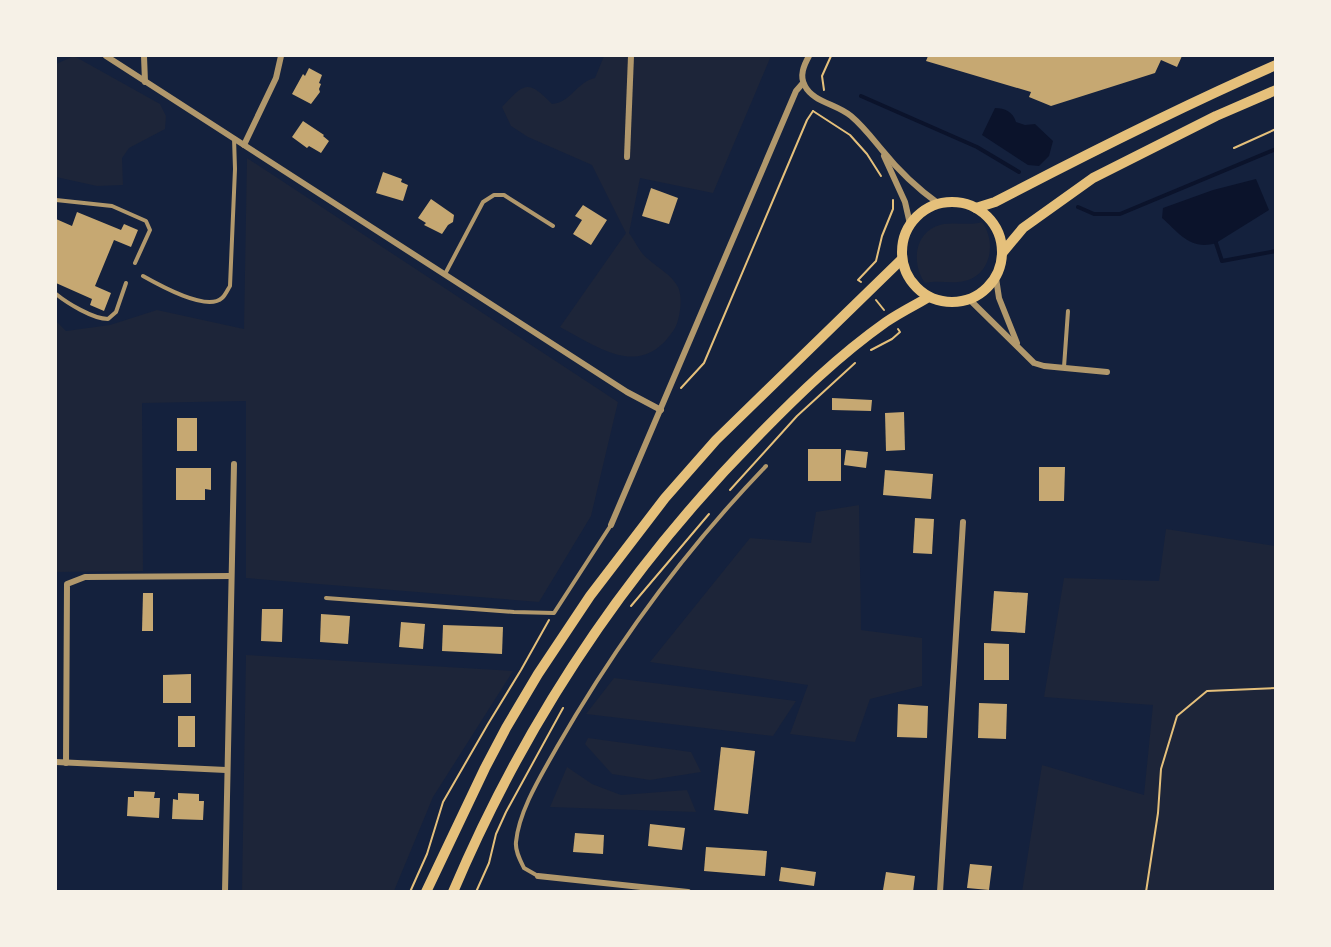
<svg xmlns="http://www.w3.org/2000/svg" width="1331" height="947" viewBox="0 0 1331 947" font-family="'Nunito Sans',sans-serif">
<rect width="100%" height="100%" fill="#14213d"/>
<g fill="#1d2539">
<path d="M 74,56 L 160,104 L 166,116 L 165,129 L 129,148 L 122,158 L 123,185 L 97,186 L 56,177 L 56,64 Z"/>
<path d="M 604,56 L 771,56 L 713,193 L 640,178 L 629,233 C 635,241 640,253 648,259 C 659,269 671,274 678,287 C 683,297 680,319 675,328 C 642,381 600,348 560,327 L 626,233 L 592,165 L 528,137 L 511,126 L 502,107 C 524,83 528,79 552,104 C 570,103 578,81 595,78 Z"/>
<path d="M 247,158 L 618,402 L 591,516 L 539,602 L 246,578 L 246,401 L 142,403 L 143,571 L 56,572 L 56,321 L 66,331 L 110,325 L 157,310 L 244,329 Z"/>
<path d="M 982,222 C 998,244 990,280 958,282 C 947,283 937,280 925,283 C 910,262 915,229 944,224 C 957,222 969,226 982,222 Z"/>
<path d="M 859,505 L 861,630 L 922,638 L 922,686 L 870,699 L 855,742 L 790,734 L 808,685 L 650,662 L 750,538 L 811,543 L 816,512 Z"/>
<path d="M 1166,529 L 1275,546 L 1275,891 L 1022,892 L 1042,765 L 1144,795 L 1153,705 L 1044,697 L 1064,578 L 1159,581 Z"/>
<path d="M 246,655 L 513,671 L 433,797 L 394,891 L 242,891 Z"/>
<path d="M 614,678 L 796,701 L 773,736 L 586,714 Z"/>
<path d="M 588,738 L 691,752 L 701,772 L 650,780 L 612,774 L 585,744 Z"/>
<path d="M 567,767 L 592,784 L 621,795 L 687,790 L 696,812 L 550,807 Z"/>
</g>
<g fill="#0b132b">
<path d="M 995,108 C 1005,108 1013,112 1016,122 L 1025,125 L 1035,124 L 1053,141 L 1049,156 L 1039,166 L 1028,165 L 982,135 Z"/>
<path d="M 1256,179 L 1269,210 L 1216,243 C 1191,251 1179,233 1162,218 L 1163,208 L 1213,190 Z"/>
</g>
<g fill="none" stroke-linecap="round" stroke-linejoin="round">
<g stroke="#0b132b" stroke-width="4">
<path d="M 861,96 L 977,147 L 1019,172"/>
<path d="M 1078,207 L 1094,214 L 1120,214 L 1276,149"/>
<path d="M 1216,243 L 1222,261 L 1276,251"/>
</g>
</g>
<g fill="#c6a872">
<path d="M 928,56 L 1182,56 L 1177,67 L 1161,60 L 1155,73 L 1051,106 L 1029,97 L 1031,92 L 926,61 Z"/>
<path d="M 309,68 L 322,75 L 319,83 L 321,84 L 319,89 L 320,92 L 311,104 L 292,94 L 303,74 L 305,76 Z"/>
<path d="M 303,121 L 324,135 L 323,136 L 329,141 L 321,153 L 309,146 L 307,148 L 292,137 Z"/>
<path d="M 383,172 L 402,179 L 401,182 L 408,185 L 403,201 L 376,193 Z"/>
<path d="M 651,188 L 678,198 L 669,224 L 642,216 Z"/>
<path d="M 431,199 L 454,215 L 453,222 L 448,225 L 442,234 L 424,225 L 426,223 L 418,218 Z"/>
<path d="M 583,205 L 607,220 L 591,245 L 573,234 L 582,220 L 575,216 Z"/>
<path d="M 77,212 L 121,230 L 124,224 L 138,230 L 131,247 L 114,240 L 95,286 L 111,293 L 104,311 L 90,305 L 92,299 L 56,283 L 56,219 L 72,226 Z"/>
<path d="M 832,398 L 872,400 L 871,411 L 832,410 Z"/>
<path d="M 904,412 L 905,450 L 886,451 L 885,413 Z"/>
<rect x="177" y="418" width="20" height="33"/>
<rect x="808" y="449" width="33" height="32"/>
<path d="M 846,450 L 868,452 L 866,468 L 844,465 Z"/>
<path d="M 1039,467 L 1065,467 L 1064,501 L 1039,501 Z"/>
<path d="M 176,468 L 211,468 L 211,490 L 205,489 L 205,500 L 176,500 Z"/>
<path d="M 885,470 L 933,474 L 931,499 L 883,495 Z"/>
<path d="M 915,518 L 934,519 L 932,554 L 913,553 Z"/>
<path d="M 994,591 L 1028,593 L 1025,633 L 991,631 Z"/>
<path d="M 143,593 L 153,593 L 153,631 L 142,631 Z"/>
<path d="M 262,609 L 283,609 L 282,642 L 261,641 Z"/>
<path d="M 321,614 L 350,616 L 348,644 L 320,642 Z"/>
<path d="M 401,622 L 425,624 L 423,649 L 399,647 Z"/>
<path d="M 443,625 L 503,627 L 502,654 L 442,651 Z"/>
<path d="M 984,643 L 1009,644 L 1009,680 L 984,680 Z"/>
<path d="M 191,674 L 191,703 L 163,703 L 163,675 Z"/>
<path d="M 979,703 L 1007,704 L 1006,739 L 978,738 Z"/>
<path d="M 898,704 L 928,706 L 927,738 L 897,737 Z"/>
<rect x="178" y="716" width="17" height="31"/>
<path d="M 721,747 L 755,751 L 748,814 L 714,810 Z"/>
<path d="M 134,791 L 155,792 L 154,798 L 160,798 L 159,818 L 127,816 L 128,797 L 134,797 Z"/>
<path d="M 178,793 L 199,794 L 199,801 L 204,801 L 203,820 L 172,819 L 173,799 L 178,800 Z"/>
<path d="M 650,824 L 685,828 L 682,850 L 648,846 Z"/>
<path d="M 575,833 L 604,835 L 603,854 L 573,852 Z"/>
<path d="M 706,847 L 767,851 L 765,876 L 704,871 Z"/>
<path d="M 970,864 L 992,866 L 989,890 L 967,888 Z"/>
<path d="M 781,867 L 816,872 L 814,886 L 779,881 Z"/>
<path d="M 886,872 L 915,876 L 913,892 L 883,890 Z"/>
</g>
<g fill="none" stroke-linecap="round" stroke-linejoin="round">
<g stroke="#e5c07b" stroke-width="2">
<path d="M 824,90 L 822,76 L 831,56"/>
<path d="M 813,111 L 850,135 L 867,154 L 881,176"/>
<path d="M 1234,148 L 1276,129"/>
<path d="M 861,282 L 858,280 L 876,261 L 882,236 L 893,209 L 893,200"/>
<path d="M 876,300 L 884,310"/>
<path d="M 871,350 L 892,339 L 900,332 L 898,329"/>
<path d="M 681,388 L 704,363 L 807,120 L 813,111"/>
<path d="M 730,490 L 797,416 L 855,363"/>
<path d="M 631,606 L 709,514"/>
<path d="M 410,892 L 427,854 L 443,802 L 488,724 L 521,670 L 549,620"/>
<path d="M 476,892 L 489,863 L 496,834 L 506,812 L 563,708"/>
<path d="M 1146,892 L 1158,813 L 1161,769 L 1177,716 L 1207,691 L 1276,688"/>
</g>
<g stroke="#b1986c" stroke-width="4">
<path d="M 56,200 L 112,206 L 146,221 L 150,230 L 135,263"/>
<path d="M 445,274 L 483,202 L 494,195 L 504,195 L 553,226"/>
<path d="M 143,276 C 159,285 207,312 222,298 C 225,296 228,289 230,286 L 235,169 L 234,138"/>
<path d="M 56,294 C 67,303 93,319 108,319 L 116,312 L 126,283"/>
<path d="M 1064,367 L 1068,311"/>
<path d="M 326,598 L 514,612 L 554,613 L 611,525"/>
<path d="M 538,876 L 524,868 C 520,860 515,851 516,842 C 519,810 542,774 557,747 C 615,646 685,550 766,466"/>
</g>
<g stroke="#b1986c" stroke-width="6">
<path d="M 106,56 L 627,392 L 661,410"/>
<path d="M 144,56 L 145,82"/>
<path d="M 809,56 C 804,65 799,76 805,86 C 813,102 837,104 851,116 C 863,126 872,138 882,150 C 898,170 918,189 939,204"/>
<path d="M 244,145 L 276,78 L 281,56"/>
<path d="M 884,156 L 905,202 L 910,224"/>
<path d="M 627,157 L 631,56"/>
<path d="M 996,278 L 999,298 L 1017,343"/>
<path d="M 970,300 L 1034,363 L 1044,366 L 1107,372"/>
<path d="M 611,525 L 796,91 L 803,83"/>
<path d="M 56,762 L 226,770"/>
<path d="M 66,763 L 67,584 L 85,577 L 231,576"/>
<path d="M 538,876 L 688,892"/>
<path d="M 225,892 L 234,464"/>
<path d="M 940,892 L 963,522"/>
</g>
<g stroke="#e5c07b" stroke-width="10">
<circle cx="952" cy="252" r="50"/>
<path d="M 976,208 L 995,202 C 1087,154 1180,107 1276,65"/>
<path d="M 1003,252 L 1023,228 L 1093,178 L 1216,116 L 1276,90"/>
<path d="M 426,892 L 485,768 L 506,728 L 538,674 L 590,596 L 665,498 L 716,440 L 902,259"/>
<path d="M 453,892 C 525,722 628,568 757,437 C 797,396 838,356 886,322 C 899,313 915,305 929,297"/>
</g>
</g>
<rect width="1331" height="947" fill="none" stroke="#f6f1e7" stroke-width="114"/>
</svg>
